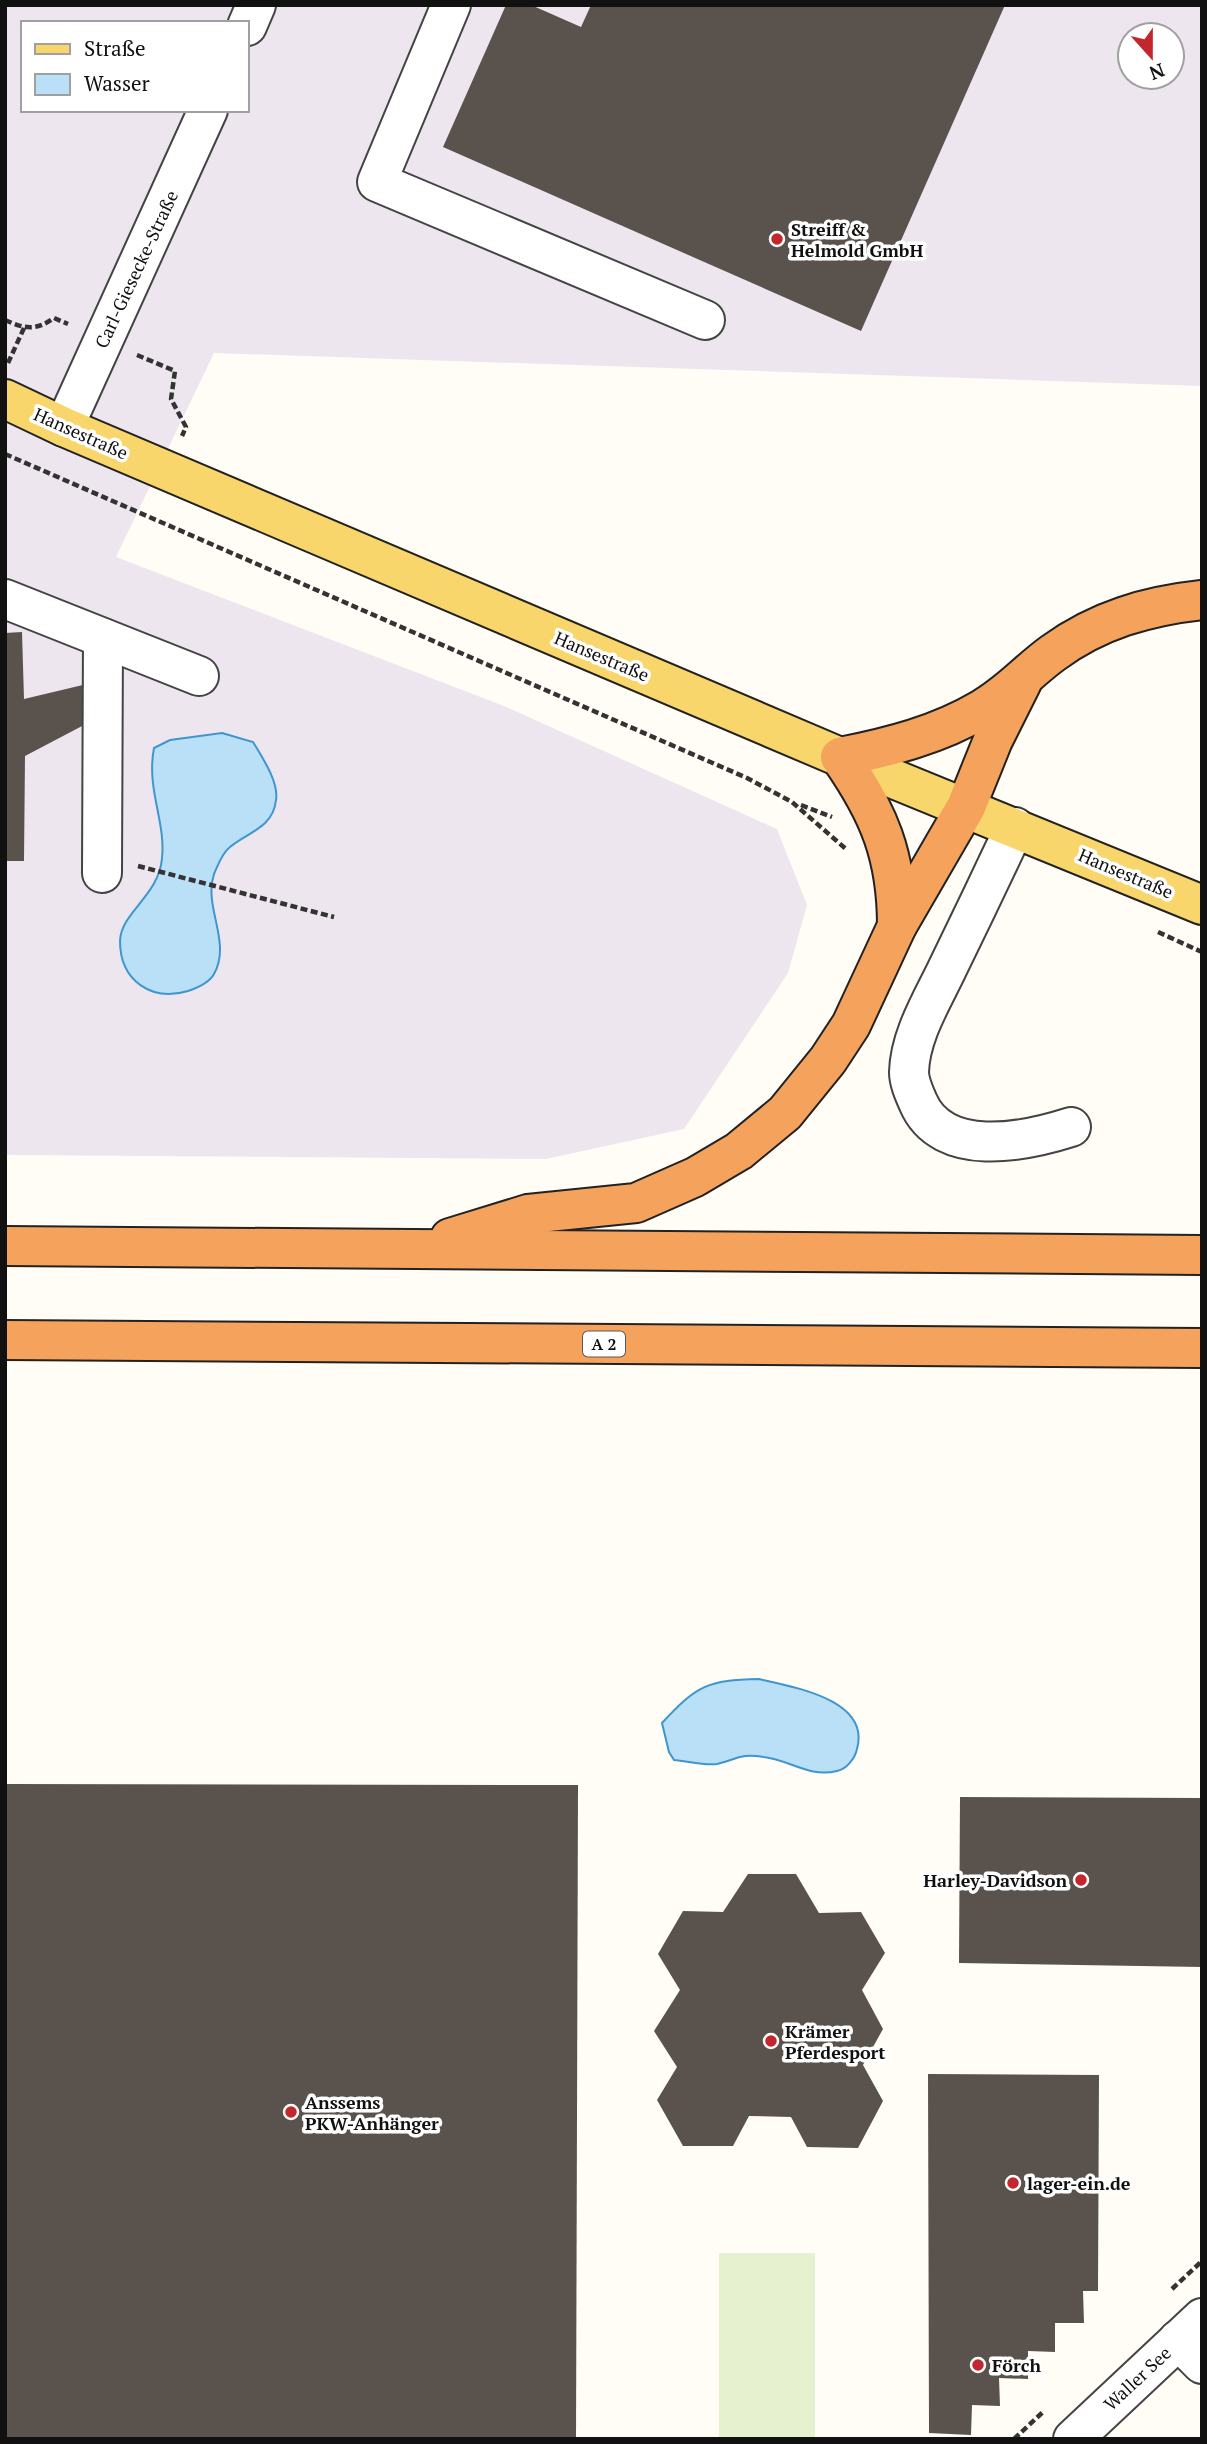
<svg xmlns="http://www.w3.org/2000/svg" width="1207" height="2444" viewBox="0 0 1207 2444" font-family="'PT Serif',serif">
<rect width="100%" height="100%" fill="#fffdf5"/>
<path fill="#eee6ef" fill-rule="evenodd" d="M 5,5 L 1202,5 L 1202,386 L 214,353 L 116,557 L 504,706 L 777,829 L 807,905 L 788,973 L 684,1129 L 546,1159 L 5,1155 ZM 23,23 L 247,23 L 247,110 L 23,110 ZM 1130,35 L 1172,35 L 1172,77 L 1130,77 Z"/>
<rect fill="#e6f2cf" x="719" y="2253" width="96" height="186"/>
<g fill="#b9e0f7" stroke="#3f96cf" stroke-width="2">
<path d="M 222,733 L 253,742 C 262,757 279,782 276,800 C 273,828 248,832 230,847 C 222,853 218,865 214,874 C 203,907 232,942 214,974 C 209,983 197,988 188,991 C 152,1002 120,981 120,941 C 121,912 159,896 162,858 C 166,822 146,789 154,748 L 170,740 Z"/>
<path d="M 759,1679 C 792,1687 871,1699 857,1749 C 855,1758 847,1769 837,1771 C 809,1778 790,1760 764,1757 C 739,1753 739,1759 717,1764 C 705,1766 687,1761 674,1760 L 669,1752 L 662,1723 C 697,1685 708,1680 759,1679 Z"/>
</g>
<g fill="#5a524d">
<path d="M 506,5 L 531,5 L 581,27 L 591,5 L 1005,5 L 861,331 L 443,147 Z"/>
<path d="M 22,632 L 24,699 L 87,684 L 84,725 L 25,756 L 24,861 L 5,861 L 5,633 Z"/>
<path d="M 5,1784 L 578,1785 L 576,2439 L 5,2439 Z"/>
<path d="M 960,1797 L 1202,1798 L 1202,1967 L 959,1963 Z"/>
<path d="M 748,1874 L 796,1874 L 819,1913 L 861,1912 L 885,1953 L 862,1990 L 883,2029 L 863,2065 L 883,2101 L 858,2148 L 807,2147 L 791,2117 L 749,2116 L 733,2146 L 683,2146 L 657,2100 L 677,2067 L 654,2031 L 680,1990 L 658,1954 L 683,1911 L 723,1912 Z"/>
<path d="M 928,2074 L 1099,2075 L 1098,2291 L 1083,2291 L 1084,2323 L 1055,2323 L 1055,2352 L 1028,2351 L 1028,2379 L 999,2378 L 1000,2406 L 972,2405 L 971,2435 L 929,2433 Z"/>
</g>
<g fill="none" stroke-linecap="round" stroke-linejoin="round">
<defs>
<g id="minor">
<path d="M 451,5 L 377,182 L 705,320"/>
<path d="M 247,26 L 256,5"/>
<path d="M 64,427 L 208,110"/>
<path d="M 5,599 L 199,676"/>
<path d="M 1015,827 C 993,874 971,920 948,967 C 933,999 910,1035 909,1072 C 909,1082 914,1093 918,1102 C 942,1159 1024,1142 1071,1127"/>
<path d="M 102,873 L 103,638"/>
<path d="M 1178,2340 L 1202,2364"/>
<path d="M 1073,2439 L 1202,2318"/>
</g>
<path id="major" d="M 5,399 L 64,427 L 840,757 L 1202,905"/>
<g id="highway">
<path d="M 897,926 C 897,856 879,813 840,757 C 890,747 938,735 982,709 C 1010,693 1028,671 1053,653 C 1098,620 1147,606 1202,600"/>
<path d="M 450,1238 L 528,1214 L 636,1203 L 695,1177 L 739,1151 L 785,1113 L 828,1060 L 851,1025 L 897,926 L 966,807 L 993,740 L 1022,682"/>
<path d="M 5,1246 L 1202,1255"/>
<path d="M 5,1340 L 1202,1348"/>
</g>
</defs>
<use href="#minor" stroke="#444" stroke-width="42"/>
<use href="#major" stroke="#222" stroke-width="42"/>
<use href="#highway" stroke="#222" stroke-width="42"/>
<g stroke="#333" stroke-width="4.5" stroke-dasharray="7 3.5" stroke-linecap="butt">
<path d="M 5,320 C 25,329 36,331 54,318 L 68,324"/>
<path d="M 137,355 L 175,371 L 171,399 L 186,427 L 182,436"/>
<path d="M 8,363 L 24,328"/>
<path d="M 5,454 L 747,778 L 792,802 L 846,849"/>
<path d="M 801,805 L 832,817"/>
<path d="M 138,866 L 334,917"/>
<path d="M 1158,932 L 1202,952"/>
<path d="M 1172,2289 L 1202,2261"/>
<path d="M 1014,2439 L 1044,2411"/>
</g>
<use href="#minor" stroke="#fff" stroke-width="38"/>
<use href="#major" stroke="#f9d66b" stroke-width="38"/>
<use href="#highway" stroke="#f5a25d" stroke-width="38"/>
</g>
<g fill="#c4262e" stroke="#fff" stroke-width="2.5">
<circle cx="777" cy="239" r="7"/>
<circle cx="1081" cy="1880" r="7"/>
<circle cx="771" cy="2041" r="7"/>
<circle cx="291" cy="2112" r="7"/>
<circle cx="1013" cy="2183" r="7"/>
<circle cx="978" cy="2365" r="7"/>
</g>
<g text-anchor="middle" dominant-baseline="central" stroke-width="7" stroke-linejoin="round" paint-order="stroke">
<rect fill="#fff" stroke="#585858" stroke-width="2" x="583" y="1331.5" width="42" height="25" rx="5"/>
<g font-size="16" font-weight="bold" fill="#111">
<text x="604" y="1344">A 2</text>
</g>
<g font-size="18" font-weight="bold" fill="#111" stroke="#fff" text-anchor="start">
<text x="791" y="229">Streiff &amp;<tspan x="791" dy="21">Helmold GmbH</tspan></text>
<text x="1067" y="1880" text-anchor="end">Harley-Davidson</text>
<text x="785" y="2031">Krämer<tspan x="785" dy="21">Pferdesport</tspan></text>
<text x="305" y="2102">Anssems<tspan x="305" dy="21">PKW-Anhänger</tspan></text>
<text x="1027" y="2183">lager-ein.de</text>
<text x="992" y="2365">Förch</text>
</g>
<g font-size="18" fill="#111" stroke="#fff">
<text transform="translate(136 269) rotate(-65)">Carl-Giesecke-Straße</text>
<text transform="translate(81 433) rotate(24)">Hansestraße</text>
<text transform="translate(602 656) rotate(23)">Hansestraße</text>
<text transform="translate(1126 873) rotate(23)">Hansestraße</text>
<text transform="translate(1137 2378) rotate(-43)">Waller See</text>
</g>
</g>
<rect width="1207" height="2444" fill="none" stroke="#111111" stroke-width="14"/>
<rect x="21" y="21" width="228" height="91" fill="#ffffff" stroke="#a0a0a0" stroke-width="2"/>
<rect x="35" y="44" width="35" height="10" fill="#f9d66b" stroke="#a0a0a0" stroke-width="2"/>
<text x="84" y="56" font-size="21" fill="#111111">Straße</text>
<rect x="35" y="74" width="35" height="21" fill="#b9e0f7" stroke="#a0a0a0" stroke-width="2"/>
<text x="84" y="91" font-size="21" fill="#111111">Wasser</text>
<g transform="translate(1151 56) rotate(159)"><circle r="33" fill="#ffffff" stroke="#a0a0a0" stroke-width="2"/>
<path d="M0-5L12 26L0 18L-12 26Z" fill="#c4262e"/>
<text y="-10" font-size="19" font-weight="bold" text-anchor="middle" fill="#111111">N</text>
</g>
</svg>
